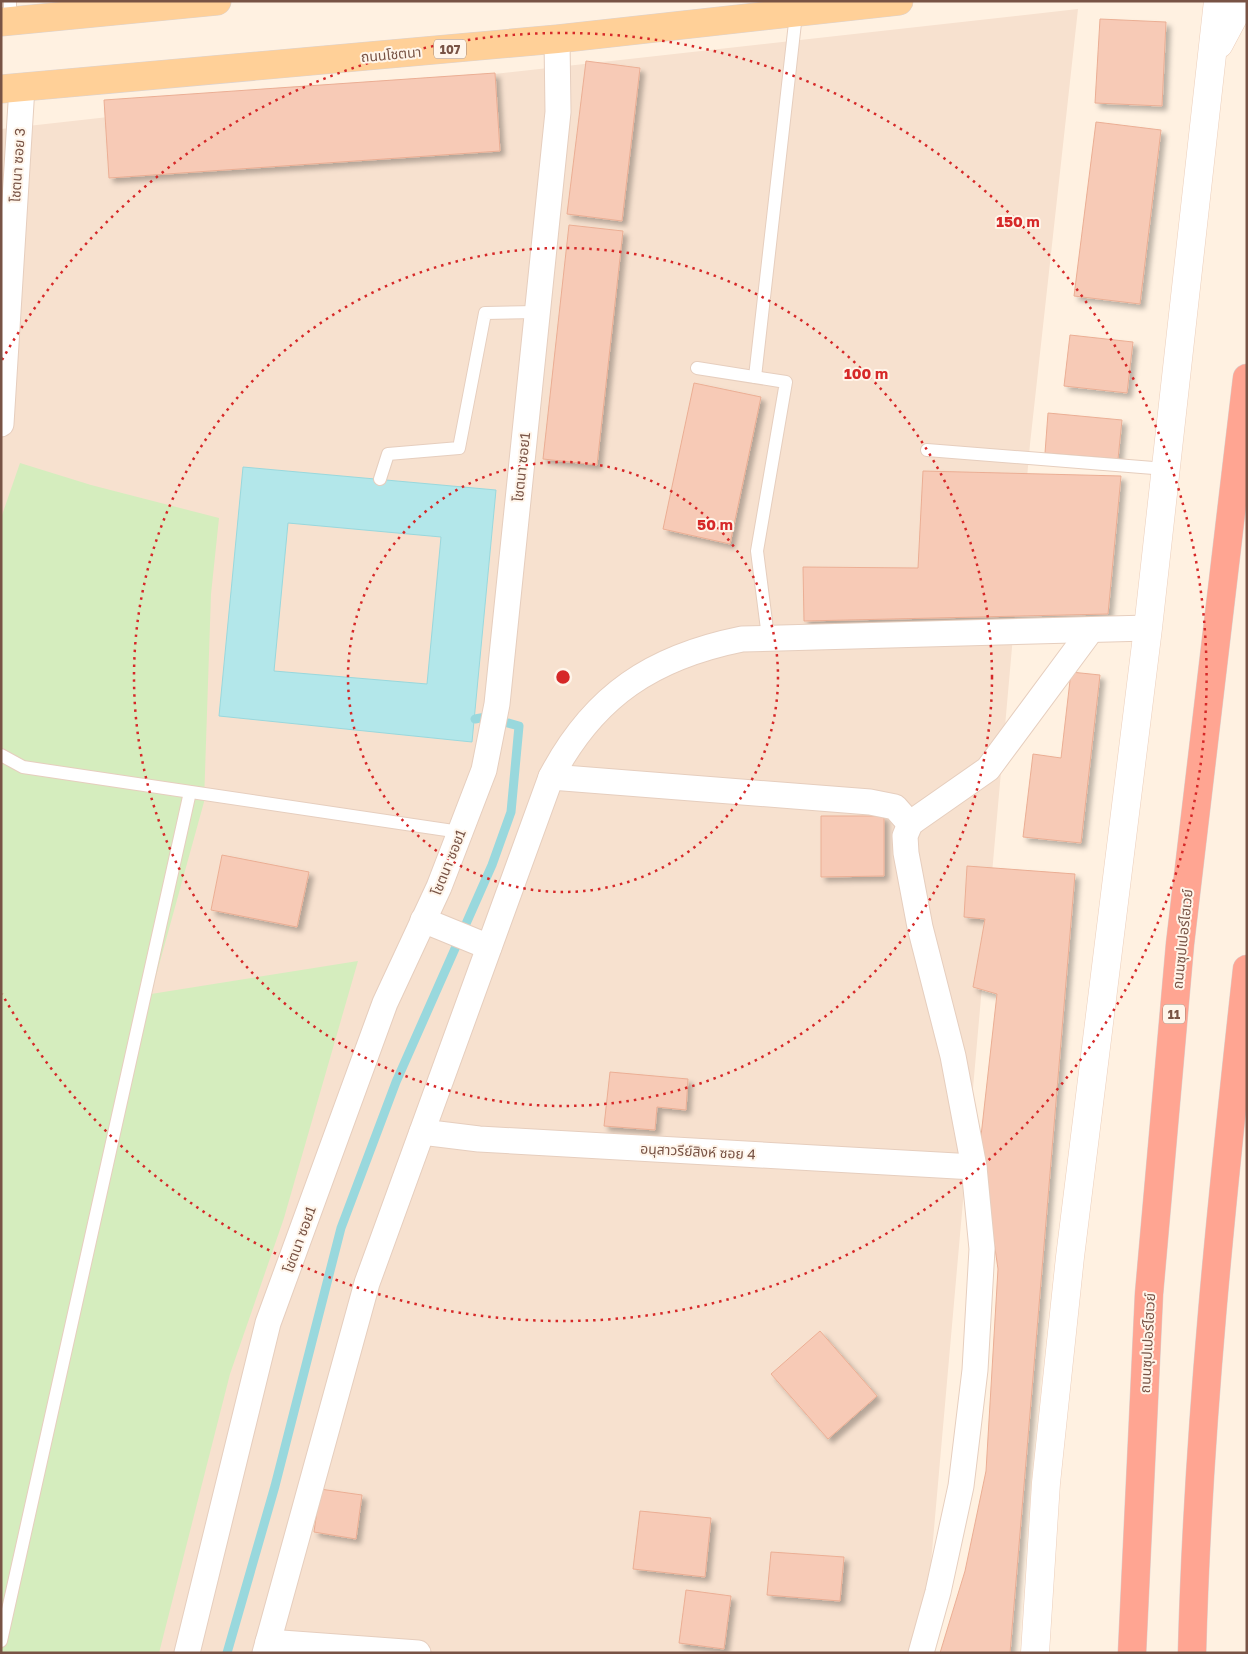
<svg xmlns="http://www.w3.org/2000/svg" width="1248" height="1654" viewBox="0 0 1248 1654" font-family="'Golos Text','Noto Sans Thai',sans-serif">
<defs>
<filter id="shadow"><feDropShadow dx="4.5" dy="4.5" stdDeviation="2.5" flood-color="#0004"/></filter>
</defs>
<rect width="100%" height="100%" fill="#fff1e1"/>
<path fill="#f7e1cf" d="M 1078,9 L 1030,444 L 923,1653 L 1,1653 L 1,129 Z"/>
<path fill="#d5edbe" d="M 20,463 L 91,485 L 219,518 L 211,594 L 204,802 L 151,994 L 358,961 L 284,1218 L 230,1374 L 159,1653 L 1,1653 L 1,518 Z"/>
<path fill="#b3e7ea" stroke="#99d8dd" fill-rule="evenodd" d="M 243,467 L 496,490 L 472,742 L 219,716 ZM 288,523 L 441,537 L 427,684 L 274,671 Z"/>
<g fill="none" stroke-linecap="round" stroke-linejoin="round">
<path stroke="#99d8dd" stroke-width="9" d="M 227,1653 L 275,1486 L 341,1228 L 396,1082 L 492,865 L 511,812 L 519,726 L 486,717 L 475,719"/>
</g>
<g fill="#f7cab6" stroke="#ebae94" filter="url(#shadow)">
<path d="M 1100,19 L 1166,22 L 1162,106 L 1095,103 Z"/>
<path d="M 586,61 L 640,68 L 622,221 L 567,214 Z"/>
<path d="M 495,73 L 500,151 L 109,178 L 104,100 Z"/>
<path d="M 1096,122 L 1161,130 L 1140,304 L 1074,296 Z"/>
<path d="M 569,225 L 623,231 L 597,465 L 543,459 Z"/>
<path d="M 1070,335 L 1133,342 L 1127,393 L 1064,386 Z"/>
<path d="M 694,383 L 761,397 L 730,544 L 663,529 Z"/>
<path d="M 1048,413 L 1122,420 L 1118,459 L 1045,453 Z"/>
<path d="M 923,471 L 1121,476 L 1108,614 L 804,621 L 803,567 L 918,568 Z"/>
<path d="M 1071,672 L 1100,675 L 1081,843 L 1023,837 L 1033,754 L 1061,758 Z"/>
<path d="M 821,816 L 884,816 L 884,876 L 821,877 Z"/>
<path d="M 222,855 L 309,872 L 297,927 L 211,910 Z"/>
<path d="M 967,866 L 1075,874 L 1010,1653 L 940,1653 L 965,1571 L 986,1471 L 998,1269 L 980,1145 L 997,994 L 973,987 L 985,919 L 964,917 Z"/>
<path d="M 610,1072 L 688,1079 L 686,1110 L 657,1107 L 655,1130 L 604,1126 Z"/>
<path d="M 820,1331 L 877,1396 L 828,1439 L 771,1374 Z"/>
<path d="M 320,1489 L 362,1495 L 356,1539 L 314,1532 Z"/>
<path d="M 640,1511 L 711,1518 L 705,1577 L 633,1569 Z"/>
<path d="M 771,1552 L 844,1557 L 840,1601 L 767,1595 Z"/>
<path d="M 686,1590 L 731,1596 L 724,1649 L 679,1643 Z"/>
</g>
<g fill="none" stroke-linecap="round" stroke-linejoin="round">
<defs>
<g id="lane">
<path d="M 10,22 L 10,1"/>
<path d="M 697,368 L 786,382 L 757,551 L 768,637"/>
<path d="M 755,377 L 796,14"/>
<path d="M 927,450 L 1166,469"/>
<path d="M 380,479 L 388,454 L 459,448 L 485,313 L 537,312"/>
<path d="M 1,755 L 23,767 L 460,832"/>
<path d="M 1,1641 L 190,792"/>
</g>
<g id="street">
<path d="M 1,424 L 22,87"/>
<path d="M 551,777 L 870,802 L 895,807 L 910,824"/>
<path d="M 423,920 L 489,947"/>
<path d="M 422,1132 L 479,1139 L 974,1167"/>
<path d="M 268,1642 L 418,1653"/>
<path d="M 187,1653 L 268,1323 L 385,1003 L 439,887 L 484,770 L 497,704 L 558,112 L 557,39"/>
<path d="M 265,1653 L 367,1283 L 551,777 C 594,695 653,657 742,639 L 1148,628"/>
<path d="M 921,1653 L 938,1592 L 961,1486 L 975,1370 L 982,1249 L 974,1167 L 953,1056 L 920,927 L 906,853 L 905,836 L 910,824 L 915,820 L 988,769 L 1091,630"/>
</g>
<g id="secondary">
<path d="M 1219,44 L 1237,10 L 1247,3"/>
<path d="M 1035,1653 L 1046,1483 L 1070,1257 L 1148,628 L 1218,1"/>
</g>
<g id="primary">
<path d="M 1,22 L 217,1"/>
<path d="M 1,89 L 557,39 L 899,1"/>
</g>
<g id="highway">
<path d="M 1132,1653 L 1149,1294 L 1180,944 L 1247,378"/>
<path d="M 1192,1653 C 1198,1424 1222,1196 1247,969"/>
</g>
</defs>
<use href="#lane" stroke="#e6cebe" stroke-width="14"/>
<use href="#street" stroke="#e6cebe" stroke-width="27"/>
<use href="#secondary" stroke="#ebcebb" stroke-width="29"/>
<use href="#primary" stroke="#dcd2cf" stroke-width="29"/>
<use href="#highway" stroke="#dcd2cf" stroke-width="29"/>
<use href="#lane" stroke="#fff" stroke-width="12"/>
<use href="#street" stroke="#fff" stroke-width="25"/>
<use href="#secondary" stroke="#fff" stroke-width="28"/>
<use href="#primary" stroke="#ffd098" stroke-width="28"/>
<use href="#highway" stroke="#ffa592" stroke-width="28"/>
</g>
<g fill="none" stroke="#d62828" stroke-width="2.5" stroke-dasharray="2.5 5">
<circle cx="563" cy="677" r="215"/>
<circle cx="563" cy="677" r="429"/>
<path d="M2 360A644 644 0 1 1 2 994"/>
</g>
<g text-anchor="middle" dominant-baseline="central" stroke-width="4" stroke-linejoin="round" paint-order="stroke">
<g fill="#fff5ea" stroke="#a08476" stroke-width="1">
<rect x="434" y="39.5" width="32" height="19" rx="4"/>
<rect x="1163" y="1004.5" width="22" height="19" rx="4"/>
</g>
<g font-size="12" font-weight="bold" fill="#785345">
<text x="450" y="49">107</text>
<text x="1174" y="1014">11</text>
</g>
<g font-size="14" fill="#785345" stroke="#fff5ea">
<text transform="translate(391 54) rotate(-5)">ถนนโชตนา</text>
<text transform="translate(17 165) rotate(-86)">โชตนา ซอย 3</text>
<text transform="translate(521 467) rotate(-84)">โชตนา ซอย1</text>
<text transform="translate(448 862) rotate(-68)">โชตนา ซอย1</text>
<text transform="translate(1182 939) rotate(-84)">ถนนซุปเปอร์ไฮเวย์</text>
<text transform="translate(698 1151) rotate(3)">อนุสาวรีย์สิงห์ ซอย 4</text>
<text transform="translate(299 1239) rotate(-70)">โชตนา ซอย1</text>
<text transform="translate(1147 1343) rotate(-87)">ถนนซุปเปอร์ไฮเวย์</text>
</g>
</g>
<circle cx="563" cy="677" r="8" fill="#d62828" stroke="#fff5ea" stroke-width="2.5"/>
<g font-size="15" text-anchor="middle" font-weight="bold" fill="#d62828" stroke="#fff5ea" stroke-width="4" stroke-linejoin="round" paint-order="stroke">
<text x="1018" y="227">150 m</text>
<text x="866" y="379">100 m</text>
<text x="715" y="530">50 m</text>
</g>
<rect width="1248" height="1654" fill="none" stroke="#785345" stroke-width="5"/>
</svg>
